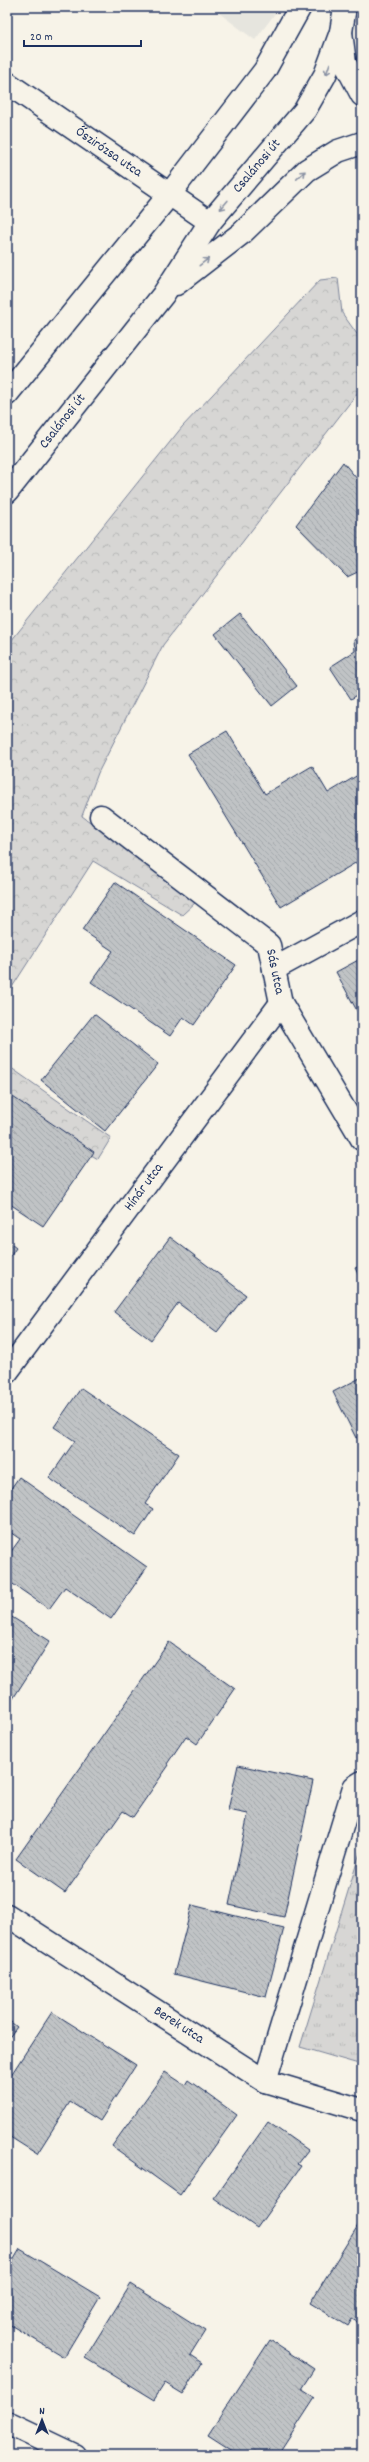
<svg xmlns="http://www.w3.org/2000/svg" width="369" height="2462" viewBox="0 0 369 2462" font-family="Dekko,sans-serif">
<defs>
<pattern id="forest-crowns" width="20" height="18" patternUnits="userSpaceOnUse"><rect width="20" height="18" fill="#d7d6d4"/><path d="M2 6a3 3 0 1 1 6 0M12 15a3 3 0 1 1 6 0" fill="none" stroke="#b8b8b8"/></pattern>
<pattern id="park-tufts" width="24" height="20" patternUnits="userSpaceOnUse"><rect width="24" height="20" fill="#d7d6d4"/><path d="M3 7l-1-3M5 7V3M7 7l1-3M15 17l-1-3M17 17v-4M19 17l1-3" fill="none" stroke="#b8b8b8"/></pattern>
<pattern id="building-back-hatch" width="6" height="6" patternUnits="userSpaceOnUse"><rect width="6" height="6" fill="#c0c3c5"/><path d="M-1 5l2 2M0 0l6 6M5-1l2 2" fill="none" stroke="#a4a8ac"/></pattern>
</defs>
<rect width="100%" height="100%" fill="#f7f3e8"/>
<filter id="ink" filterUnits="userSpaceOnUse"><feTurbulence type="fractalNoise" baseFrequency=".025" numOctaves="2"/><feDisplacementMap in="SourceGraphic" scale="8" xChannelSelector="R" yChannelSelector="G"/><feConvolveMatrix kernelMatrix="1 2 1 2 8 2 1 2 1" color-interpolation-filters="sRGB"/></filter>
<g filter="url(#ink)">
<path fill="#e6e5de" d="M 211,7 L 280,7 L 255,40 Z"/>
<g fill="url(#forest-crowns)" stroke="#798299">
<path d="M 338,278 L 342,313 L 362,341 L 362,387 L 163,645 L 98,773 L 82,816 L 197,901 L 182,915 L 93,861 L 7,995 L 7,646 L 182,427 L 320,280 Z"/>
<path d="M 7,1065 L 111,1138 L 98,1159 L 7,1105 Z"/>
</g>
<path fill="url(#park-tufts)" stroke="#798299" d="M 362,1846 L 362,2065 L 300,2047 Z"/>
<g fill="url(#building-back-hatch)" stroke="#1b2f5e">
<path d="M 343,462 L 362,485 L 362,570 L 347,577 L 296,525 Z"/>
<path d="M 240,614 L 297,686 L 272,706 L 215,634 Z"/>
<path d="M 362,634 L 362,692 L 351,699 L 330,667 L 355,651 L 354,640 Z"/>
<path d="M 227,731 L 265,794 L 312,766 L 328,793 L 358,775 L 362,781 L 362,859 L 281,907 L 188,754 Z"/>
<path d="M 115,882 L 236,965 L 194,1025 L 183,1017 L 170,1036 L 91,982 L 113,951 L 82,930 Z"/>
<path d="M 362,958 L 362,1020 L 336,972 Z"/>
<path d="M 94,1014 L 158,1064 L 105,1131 L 41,1080 Z"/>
<path d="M 7,1093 L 94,1152 L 43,1226 L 7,1202 Z"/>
<path d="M 170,1237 L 246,1295 L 217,1332 L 178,1303 L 151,1340 L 114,1312 Z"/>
<path d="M 7,1241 L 16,1248 L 7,1261 Z"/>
<path d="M 362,1265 L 362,1282 L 355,1268 Z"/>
<path d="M 362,1377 L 362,1435 L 356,1438 L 333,1392 Z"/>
<path d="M 81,1388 L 179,1454 L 145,1504 L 153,1509 L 135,1536 L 49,1478 L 75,1441 L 54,1427 Z"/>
<path d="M 19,1477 L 147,1567 L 111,1619 L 65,1587 L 49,1609 L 7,1580 L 7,1557 L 20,1539 L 7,1530 L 7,1494 Z"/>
<path d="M 7,1614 L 50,1641 L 7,1708 Z"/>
<path d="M 169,1642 L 235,1689 L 197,1744 L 186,1736 L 167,1764 L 169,1765 L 133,1817 L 123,1811 L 65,1893 L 16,1859 Z"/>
<path d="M 238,1765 L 313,1781 L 284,1917 L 229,1905 L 248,1814 L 228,1810 Z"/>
<path d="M 192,1905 L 284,1928 L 266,1997 L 174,1974 Z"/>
<path d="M 52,2012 L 136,2065 L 100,2121 L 70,2102 L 37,2154 L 7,2135 L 7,2081 Z"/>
<path d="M 7,2019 L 17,2027 L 7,2040 Z"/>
<path d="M 165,2072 L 185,2085 L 188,2080 L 237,2115 L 180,2195 L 112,2146 Z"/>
<path d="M 268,2122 L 308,2150 L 297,2164 L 301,2166 L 257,2228 L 214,2198 Z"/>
<path d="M 362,2219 L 362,2325 L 352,2319 L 348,2326 L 310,2303 Z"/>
<path d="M 20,2249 L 100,2297 L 64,2357 L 7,2323 L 7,2271 Z"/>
<path d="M 131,2284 L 205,2331 L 190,2355 L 202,2363 L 183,2394 L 165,2383 L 154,2400 L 85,2358 Z"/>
<path d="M 270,2340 L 314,2369 L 301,2389 L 315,2398 L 278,2455 L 239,2455 L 208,2435 Z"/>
</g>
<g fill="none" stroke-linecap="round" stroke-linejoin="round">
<defs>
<g id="minor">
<path id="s1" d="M 7,83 L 210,222"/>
<path d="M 7,394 L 169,195 L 265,70 L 300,7"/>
<path id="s2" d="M 101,816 L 269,945 L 281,1003 L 362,1139"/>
<path d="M 274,969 L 362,921"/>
<path id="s3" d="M 7,1372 L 281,1003"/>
<path id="s4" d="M 7,1915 L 265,2081 L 362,2110"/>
<path d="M 265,2081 L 354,1787 L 362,1782"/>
<path d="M 7,2423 L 74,2455"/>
</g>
<g id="tertiary">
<path d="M 176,284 L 242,233 L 307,170 L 338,151 L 362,143"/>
<path id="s5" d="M 7,492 L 163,295 L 210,222 L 305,110 L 325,75 L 341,32"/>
</g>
<path id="secondary" d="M 345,7 L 341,32 L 345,63 L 362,95"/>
</defs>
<use href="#minor" stroke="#1b2f5e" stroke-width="25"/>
<use href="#tertiary" stroke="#1b2f5e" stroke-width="25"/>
<use href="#secondary" stroke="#1b2f5e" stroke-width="25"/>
<use href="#minor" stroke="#f7f3e8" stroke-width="22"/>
<use href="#tertiary" stroke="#f7f3e8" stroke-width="22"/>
<use href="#secondary" stroke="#f7f3e8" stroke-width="22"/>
</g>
<defs><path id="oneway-shaft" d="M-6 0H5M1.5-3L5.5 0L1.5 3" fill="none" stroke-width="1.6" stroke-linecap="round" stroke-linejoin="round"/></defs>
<g stroke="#8991a3">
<use href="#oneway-shaft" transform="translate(328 69) rotate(109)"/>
<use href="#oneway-shaft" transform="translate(301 175) rotate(-44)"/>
<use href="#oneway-shaft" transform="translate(224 205) rotate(130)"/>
<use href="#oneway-shaft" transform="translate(204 262) rotate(-38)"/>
</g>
</g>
<g text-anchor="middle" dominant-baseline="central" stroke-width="3" stroke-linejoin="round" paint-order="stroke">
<g font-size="14" fill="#1b2f5e" stroke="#f7f3e8">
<text stroke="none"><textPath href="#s1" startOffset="123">Őszirózsa utca</textPath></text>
<text stroke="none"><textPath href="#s5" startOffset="411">Csalánosi út</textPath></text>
<text stroke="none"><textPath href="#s5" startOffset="90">Csalánosi út</textPath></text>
<text stroke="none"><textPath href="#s2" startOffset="239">Sás utca</textPath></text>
<text stroke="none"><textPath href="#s3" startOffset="230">Hínár utca</textPath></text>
<text stroke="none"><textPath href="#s4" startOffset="204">Berek utca</textPath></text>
</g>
</g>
<rect width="369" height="2462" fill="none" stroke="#f7f3e8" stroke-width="24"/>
<rect x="12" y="12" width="345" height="2438" fill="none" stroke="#1b2f5e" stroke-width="1.5" filter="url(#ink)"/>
<g transform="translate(42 2420)" stroke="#f7f3e8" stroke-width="3" paint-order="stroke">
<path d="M0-3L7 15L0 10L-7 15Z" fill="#1b2f5e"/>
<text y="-6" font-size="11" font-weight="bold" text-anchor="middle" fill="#1b2f5e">N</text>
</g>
<path d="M24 40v6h117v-6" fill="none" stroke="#1b2f5e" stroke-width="2"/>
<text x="30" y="40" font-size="12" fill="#1b2f5e" stroke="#f7f3e8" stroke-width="3" paint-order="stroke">20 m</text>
</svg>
